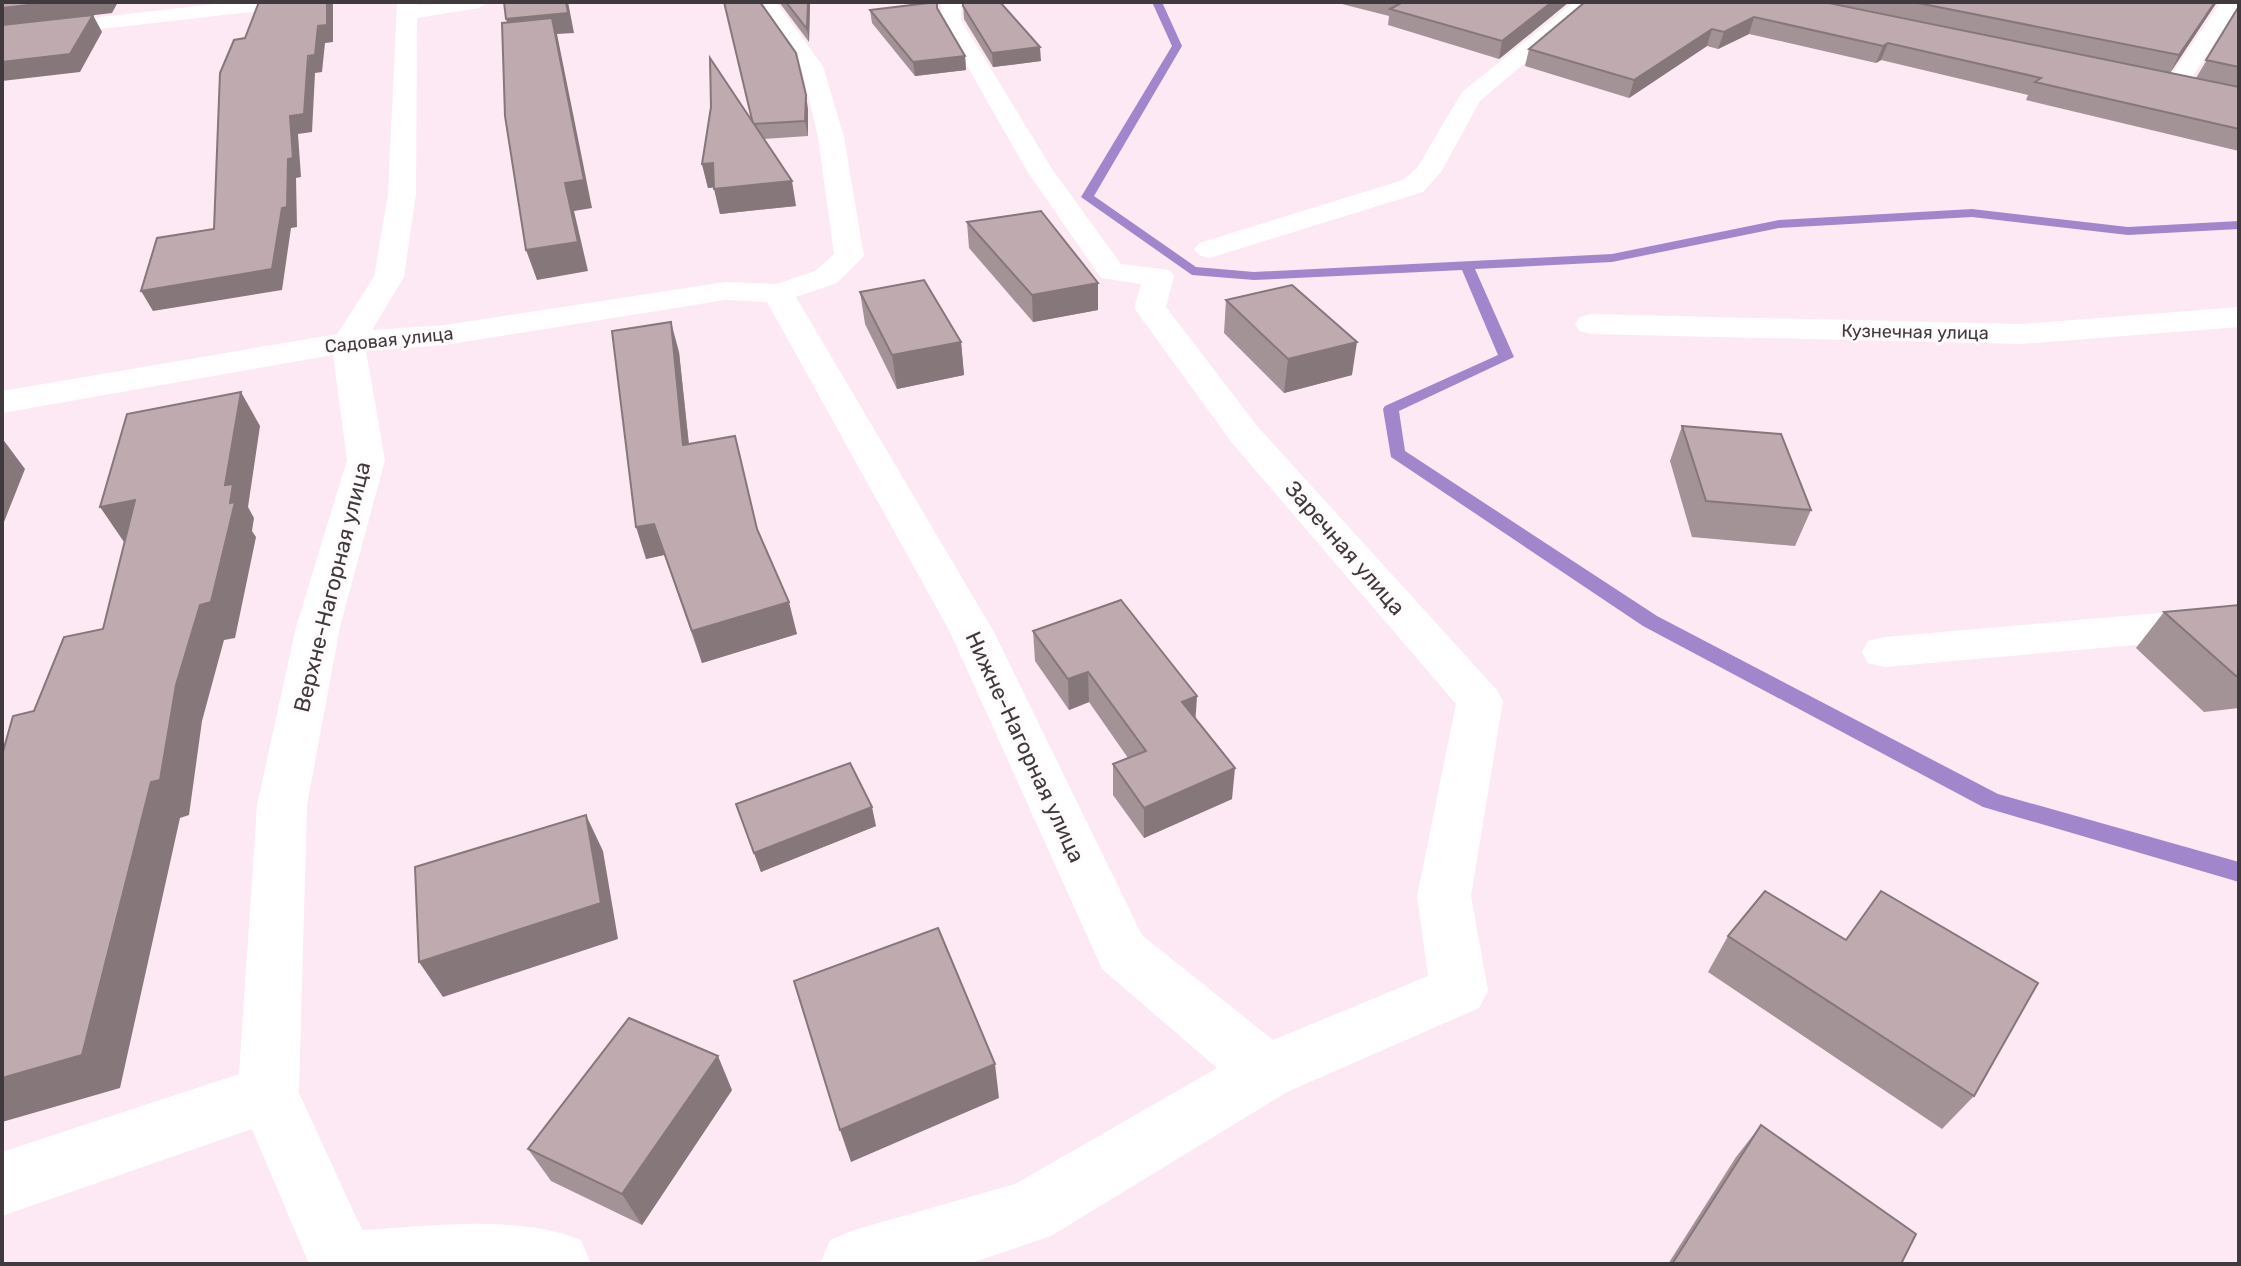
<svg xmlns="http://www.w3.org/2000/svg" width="2241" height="1266" viewBox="0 0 2241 1266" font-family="Rubik,sans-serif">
<rect width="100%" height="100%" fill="#fce9f4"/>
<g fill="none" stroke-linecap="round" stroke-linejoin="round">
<path fill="#a286cc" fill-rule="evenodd" d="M 1152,2 L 1162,2 L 1182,46 L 1094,196 L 1196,267 L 1254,272 L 1612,254 L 1779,220 L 1972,209 L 2128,227 L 2239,221 L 2239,229 L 2128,235 L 1972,217 L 1779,228 L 1612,262 L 1475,269 L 1514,357 L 1399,411 L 1405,451 L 1657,616 L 1998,794 L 2239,862 L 2239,882 L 1983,807 L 1643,626 L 1391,457 L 1383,409 L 1385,406 L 1498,355 L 1462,270 L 1254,280 L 1192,275 L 1081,197 L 1172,46 Z"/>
<g fill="#fff" fill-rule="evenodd">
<path d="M 233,2 L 298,2 L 288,8 L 2,40 L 2,28 Z"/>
<path d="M 397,2 L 417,2 L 417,5 L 489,2 L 479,8 L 417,18 L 416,194 L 404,277 L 372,330 L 445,325 L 725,282 L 776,284 L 815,271 L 834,254 L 818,137 L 801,66 L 756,2 L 776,2 L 823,66 L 844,137 L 864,256 L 837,283 L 796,297 L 994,632 L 1142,935 L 1273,1040 L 1428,976 L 1417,896 L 1456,704 L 1232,443 L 1134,308 L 1141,284 L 1101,278 L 1027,171 L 941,20 L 941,2 L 961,2 L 961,20 L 1052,169 L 1121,264 L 1170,270 L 1174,276 L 1166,307 L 1258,427 L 1496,689 L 1503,701 L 1471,896 L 1488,990 L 1479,1008 L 1287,1092 L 1051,1236 L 968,1264 L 820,1264 L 830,1240 L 854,1230 L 1015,1184 L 1217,1068 L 1102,969 L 950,632 L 767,302 L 725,300 L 445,345 L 366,351 L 385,460 L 340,627 L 307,805 L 299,1093 L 362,1230 C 430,1226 517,1214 581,1240 L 591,1264 L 309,1264 L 252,1129 L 2,1216 L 2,1152 L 239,1074 L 257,805 L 296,627 L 347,460 L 333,355 L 2,413 L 2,391 L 337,334 L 374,277 L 388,194 Z"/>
<path d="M 1574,2 L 1596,2 L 1480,101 L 1441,172 L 1423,192 L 1219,255 L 1209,258 L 1199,255 L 1194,249 L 1199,243 L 1403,180 L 1417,168 L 1462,92 Z"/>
<path d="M 2221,2 L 2239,2 L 2239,5 L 2184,90 L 2168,90 L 2164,85 Z"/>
<path d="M 2239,307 L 2239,327 L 2022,344 L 1591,334 L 1580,331 L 1575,324 L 1580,317 L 1591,314 L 2022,324 Z"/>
<path d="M 2239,606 L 2239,636 L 1884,667 L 1868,663 L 1862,652 L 1868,641 L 1884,637 Z"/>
</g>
</g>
<g fill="#a39296">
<path d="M 779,2 L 810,2 L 809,42 Z"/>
<path d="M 963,2 L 1041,61 L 993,67 L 964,19 Z"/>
<path d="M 1334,2 L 1569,2 L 1499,59 L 1388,25 L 1389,16 Z"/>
<path d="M 1824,2 L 2105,59 L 1827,2 L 2217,2 L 2170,73 L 2196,78 L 2239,6 L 2239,151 L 2026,100 L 2028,95 L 1881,60 L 1876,63 L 1749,34 L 1718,49 L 1707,46 L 1629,98 L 1525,66 L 1529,49 Z"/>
<path d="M 937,8 L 965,56 L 966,70 L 915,76 L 872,23 L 870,10 Z"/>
<path d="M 711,107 L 751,120 L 808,109 L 808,136 L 763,139 L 796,206 L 720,214 L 714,187 L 708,188 L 702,164 Z"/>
<path d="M 967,222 L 1098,283 L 1098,310 L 1033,322 L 969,248 Z"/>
<path d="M 860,292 L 961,342 L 964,375 L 897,389 L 865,324 Z"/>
<path d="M 1226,300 L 1352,375 L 1284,393 L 1224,333 Z"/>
<path d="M 679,352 L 689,444 L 758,532 L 797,634 L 702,663 L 664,555 L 646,559 Z"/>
<path d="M 1682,426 L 1811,510 L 1795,546 L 1692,537 L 1670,461 Z"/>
<path d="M 2239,605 L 2239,708 L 2204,712 L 2136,648 L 2164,612 Z"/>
<path d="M 1033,631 L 1195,719 L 1232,799 L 1144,838 L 1113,795 L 1113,764 L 1128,758 L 1089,702 L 1069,710 L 1035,661 Z"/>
<path d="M 736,804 L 876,826 L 761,872 Z"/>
<path d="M 1728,936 L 1846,940 L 1974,1096 L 1942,1129 L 1708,972 Z"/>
<path d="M 732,1090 L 642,1225 L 551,1181 L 528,1149 Z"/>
<path d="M 1761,1125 L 1901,1264 L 1668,1264 L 1736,1157 Z"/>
</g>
<g fill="#85777a">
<path d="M 54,2 L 118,2 L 112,13 L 2,26 L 2,8 Z"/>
<path d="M 327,2 L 333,2 L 333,42 L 325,43 L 322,72 L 315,73 L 312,132 L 298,134 L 301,177 L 296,178 L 297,227 L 291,228 L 282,290 L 153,311 L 141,291 L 282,208 L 288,159 L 290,116 Z"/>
<path d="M 568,2 L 574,33 L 557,34 L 592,208 L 574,211 L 588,271 L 537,280 L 526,250 L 512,39 L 506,19 Z"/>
<path d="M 808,2 L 810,2 L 809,42 L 807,29 Z"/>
<path d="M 1552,2 L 1569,2 L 1499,59 L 1502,41 Z"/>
<path d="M 2215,2 L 2217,2 L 2170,73 L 2179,55 Z"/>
<path d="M 93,15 L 102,32 L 80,72 L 2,81 L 2,62 Z"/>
<path d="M 1754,17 L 1749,34 L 1718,49 L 1724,32 Z"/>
<path d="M 1712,29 L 1707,46 L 1629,98 L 1634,80 Z"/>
<path d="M 1888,43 L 1881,60 L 1876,63 L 1883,46 Z"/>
<path d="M 1040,47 L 1041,61 L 993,67 L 992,53 Z"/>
<path d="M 965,56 L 966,70 L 915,76 L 913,62 Z"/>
<path d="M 806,95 L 808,109 L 808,136 L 805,121 Z"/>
<path d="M 713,163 L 719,187 L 708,188 L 702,164 Z"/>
<path d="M 792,181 L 796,206 L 720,214 L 714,189 Z"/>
<path d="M 1098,283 L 1098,310 L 1033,322 L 1032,295 Z"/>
<path d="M 671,322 L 679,352 L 692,476 L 683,445 Z"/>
<path d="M 961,342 L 964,375 L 897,389 L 892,355 Z"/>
<path d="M 1357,342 L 1352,375 L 1284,393 L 1288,359 Z"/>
<path d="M 241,392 L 260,426 L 248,507 L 254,518 L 252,531 L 256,537 L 235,638 L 224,640 L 202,721 L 189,815 L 180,818 L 120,1088 L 2,1122 L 2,1078 L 151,782 L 176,685 L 230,503 L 225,485 Z"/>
<path d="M 2,438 L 25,469 L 2,527 Z"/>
<path d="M 135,500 L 124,542 L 100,507 Z"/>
<path d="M 654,524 L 664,555 L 646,559 L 636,527 Z"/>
<path d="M 789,602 L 797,634 L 702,663 L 692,631 Z"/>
<path d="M 1088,672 L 1089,702 L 1069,710 L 1068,679 Z"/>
<path d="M 1197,696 L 1195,727 L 1182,702 Z"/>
<path d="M 1235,768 L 1232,799 L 1144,838 L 1144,808 Z"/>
<path d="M 872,807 L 876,826 L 761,872 L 754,853 Z"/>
<path d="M 586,815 L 603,851 L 618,939 L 443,997 L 419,962 Z"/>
<path d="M 718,1056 L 732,1090 L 642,1225 L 622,1194 Z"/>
<path d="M 995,1064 L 999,1098 L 851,1162 L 840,1130 Z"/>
</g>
<g fill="#beaaaf" stroke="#85777a" stroke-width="2">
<path d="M 2,2 L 54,2 L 2,8 Z"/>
<path d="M 259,2 L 327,2 L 327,25 L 318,26 L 315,55 L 308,56 L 304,114 L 290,116 L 293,158 L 288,159 L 287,207 L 282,208 L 272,269 L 141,291 L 157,238 L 214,229 L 220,73 L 234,40 L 245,38 Z"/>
<path d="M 504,2 L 566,2 L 568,13 L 506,19 Z"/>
<path d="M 724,2 L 760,2 L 796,53 L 806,95 L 805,121 L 753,124 Z"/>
<path d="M 786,2 L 808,2 L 807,29 Z"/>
<path d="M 937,2 L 937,8 L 965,56 L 913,62 L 870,10 Z"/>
<path d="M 963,2 L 1000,2 L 1040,47 L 992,53 L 963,6 Z"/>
<path d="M 1401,2 L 1552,2 L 1502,41 L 1390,9 L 1403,2 Z"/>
<path d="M 1585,2 L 1824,2 L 2239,87 L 2239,129 L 2035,82 L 2041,78 L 1888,43 L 1883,46 L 1754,17 L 1724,32 L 1712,29 L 1634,80 L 1529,49 Z"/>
<path d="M 1913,2 L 2215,2 L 2179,55 Z"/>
<path d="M 2239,6 L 2239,67 L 2206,60 Z"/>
<path d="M 93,15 L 70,54 L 2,62 L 2,25 Z"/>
<path d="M 552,18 L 584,180 L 565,183 L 578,242 L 526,250 L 505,116 L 502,23 Z"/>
<path d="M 710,58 L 792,181 L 714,189 L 713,163 L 702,164 L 711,107 Z"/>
<path d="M 1041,211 L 1098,283 L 1032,295 L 967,222 Z"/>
<path d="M 924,280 L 961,342 L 892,355 L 860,292 Z"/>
<path d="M 1292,285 L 1357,342 L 1288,359 L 1226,300 Z"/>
<path d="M 671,322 L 683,445 L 735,436 L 757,529 L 789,602 L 692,631 L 654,524 L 636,527 L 612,331 Z"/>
<path d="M 241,392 L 225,485 L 233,484 L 230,503 L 235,502 L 211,602 L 200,605 L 176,685 L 160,780 L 151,782 L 82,1055 L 2,1078 L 2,755 L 13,716 L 34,711 L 64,637 L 103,629 L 135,500 L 100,507 L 127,414 Z"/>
<path d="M 1682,426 L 1781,434 L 1811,510 L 1706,501 Z"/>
<path d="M 1121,600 L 1197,696 L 1182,702 L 1235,768 L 1144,808 L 1113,764 L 1146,751 L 1088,672 L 1068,679 L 1033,631 Z"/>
<path d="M 2239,605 L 2239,675 L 2236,676 L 2164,612 Z"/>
<path d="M 850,763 L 872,807 L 754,853 L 736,804 Z"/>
<path d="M 586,815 L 601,903 L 419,962 L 415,867 Z"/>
<path d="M 1765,891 L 1846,940 L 1881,891 L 2038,983 L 1974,1096 L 1728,936 Z"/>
<path d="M 938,928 L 995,1064 L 840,1130 L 794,981 Z"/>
<path d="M 629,1018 L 718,1056 L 622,1194 L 528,1149 Z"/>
<path d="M 1761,1125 L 1916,1234 L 1901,1264 L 1672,1264 Z"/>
</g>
<g text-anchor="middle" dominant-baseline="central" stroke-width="6" stroke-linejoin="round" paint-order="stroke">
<g font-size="18" fill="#40393d" stroke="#fffbfd">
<text transform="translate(1915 332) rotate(1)">Кузнечная улица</text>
<text transform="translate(389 340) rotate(-6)">Садовая улица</text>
</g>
<g font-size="22" fill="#40393d" stroke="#fffbfd">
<text transform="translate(1345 548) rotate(49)">Заречная улица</text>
<text transform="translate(332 587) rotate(-76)">Верхне-Нагорная улица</text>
<text transform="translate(1025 747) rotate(65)">Нижне-Нагорная улица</text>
</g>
</g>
<rect width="2241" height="1266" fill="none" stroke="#40393d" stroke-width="8"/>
</svg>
